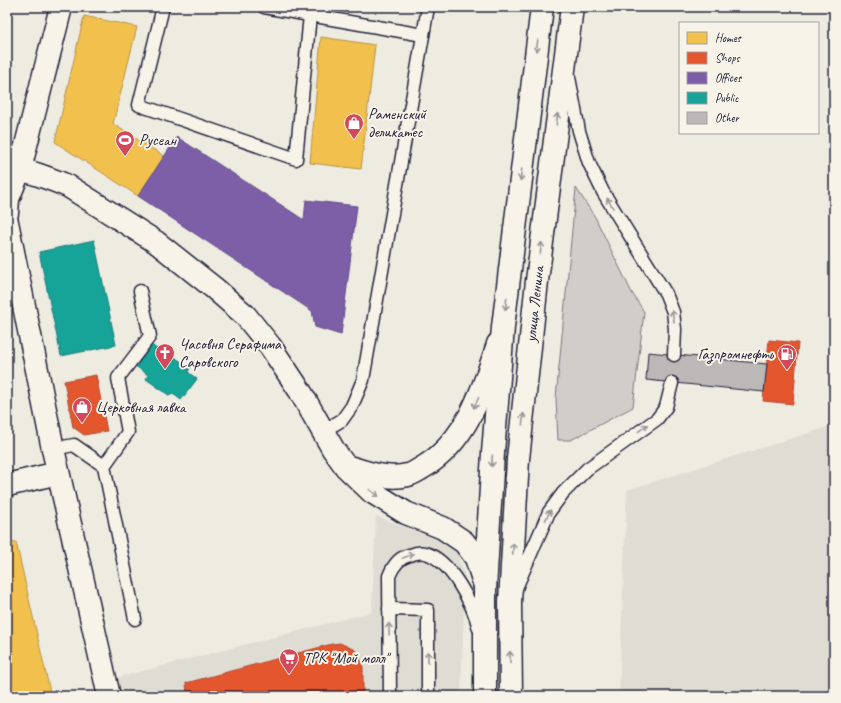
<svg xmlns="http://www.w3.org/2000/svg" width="841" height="703" viewBox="0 0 841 703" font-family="Caveat,sans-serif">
<rect width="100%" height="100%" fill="#eeebe1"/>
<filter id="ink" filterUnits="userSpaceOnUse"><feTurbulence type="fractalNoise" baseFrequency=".025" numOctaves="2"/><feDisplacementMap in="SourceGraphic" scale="8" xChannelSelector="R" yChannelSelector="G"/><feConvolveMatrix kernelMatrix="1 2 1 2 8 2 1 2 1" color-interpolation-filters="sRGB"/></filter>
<g filter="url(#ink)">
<g fill="#dfdcd4">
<path d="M 834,425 L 834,696 L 619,696 L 627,490 Z"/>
<path d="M 376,516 L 436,539 L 456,552 L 465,576 L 461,696 L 116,696 L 112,679 L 372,612 Z"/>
</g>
<path fill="#d1cdc9" stroke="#7a7882" d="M 576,188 L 595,217 L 631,291 L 644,312 L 633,407 L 571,440 L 558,440 L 556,398 Z"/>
<g fill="#f2c14e" stroke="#b49148">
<path d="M 84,16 L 137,27 L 113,124 L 164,156 L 138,196 L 55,142 Z"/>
<path d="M 321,37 L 375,45 L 361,169 L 310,163 Z"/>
<path d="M 16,542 L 51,696 L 7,696 L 7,545 Z"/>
</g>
<g fill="#e4572e" stroke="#aa4732">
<path d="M 769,340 L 798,343 L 793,404 L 763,401 Z"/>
<path d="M 96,375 L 107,431 L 84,435 L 73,427 L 64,381 Z"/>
<path d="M 340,643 L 355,650 L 360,658 L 363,667 L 363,696 L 187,696 L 186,683 L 332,644 Z"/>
</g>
<path fill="#7b5ea7" stroke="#604c87" d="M 177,137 L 304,220 L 306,200 L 357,206 L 341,335 L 315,327 L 312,311 L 138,196 Z"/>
<g fill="#17a398" stroke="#1a7c7c">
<path d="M 94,240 L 116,345 L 61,356 L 39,252 Z"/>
<path d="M 150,344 L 164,354 L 166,351 L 190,368 L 188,372 L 197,379 L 181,400 L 172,393 L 170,396 L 146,379 L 148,375 L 134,365 Z"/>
</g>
<path fill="#bbb8b7" stroke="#22223b" d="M 648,352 L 767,364 L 764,392 L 646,380 Z"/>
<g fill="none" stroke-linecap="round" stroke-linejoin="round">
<defs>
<g id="lane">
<path d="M 163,7 L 139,105 L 296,159 L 310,15"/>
<path d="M 264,7 L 423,35"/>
<path d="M 569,77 L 579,131 L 589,163 L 603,192 L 666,294 L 673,312 L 675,329 L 674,355"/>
<path d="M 7,147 L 20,169"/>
<path d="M 323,431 L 342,420 L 352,406 L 363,380 L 428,7"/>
<path d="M 53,449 L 74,445 L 104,466 L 135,619"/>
<path d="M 104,466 L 128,432 L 118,378 L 150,336 L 140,291"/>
<path d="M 516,588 L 549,512 L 563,493 L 587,469 L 657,419 L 666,407 L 672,383"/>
<path d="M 389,609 L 428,610 L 428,696"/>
<path d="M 390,696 L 389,576 C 393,566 399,557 410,555 C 415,553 420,552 425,553 C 450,559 474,606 479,629"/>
</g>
<g id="street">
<path d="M 7,167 C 28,170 48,178 68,186 L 156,242 L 214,288 L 245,315 L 270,346 L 300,391 L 333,449 L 346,467 L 372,492 L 406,513 L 443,528 L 464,542 L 476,558 L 485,586"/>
<path d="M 7,213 L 8,199 L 20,169 L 61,7"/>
<path d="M 7,222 L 53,449 L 109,696"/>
<path d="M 349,467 C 368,473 388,480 408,475 C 413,474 418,470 422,468 C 466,443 483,390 498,344"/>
<path d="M 7,485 L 58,473"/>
</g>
<g id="primary">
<path d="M 485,696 L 485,589 L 493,453 L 503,327 L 542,7"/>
<path id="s1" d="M 511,696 L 510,602 L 518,459 L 537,281 L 572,7"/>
</g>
</defs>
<use href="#lane" stroke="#22223b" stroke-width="15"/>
<use href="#street" stroke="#22223b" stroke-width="25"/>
<use href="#primary" stroke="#22223b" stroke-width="25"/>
<use href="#lane" stroke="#f7f3e8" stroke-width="12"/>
<use href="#street" stroke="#f7f3e8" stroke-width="22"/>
<use href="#primary" stroke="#f7f3e8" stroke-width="22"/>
</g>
<defs><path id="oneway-shaft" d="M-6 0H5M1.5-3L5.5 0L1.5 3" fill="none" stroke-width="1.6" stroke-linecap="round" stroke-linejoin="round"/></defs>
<g stroke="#97959a">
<use href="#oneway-shaft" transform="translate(537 46) rotate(97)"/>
<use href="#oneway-shaft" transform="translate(557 119) rotate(-83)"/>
<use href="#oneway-shaft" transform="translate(521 175) rotate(97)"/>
<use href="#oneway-shaft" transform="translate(610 203) rotate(-121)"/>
<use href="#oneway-shaft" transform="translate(541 248) rotate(-83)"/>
<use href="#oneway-shaft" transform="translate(506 304) rotate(97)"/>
<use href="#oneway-shaft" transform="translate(673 316) rotate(-101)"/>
<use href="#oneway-shaft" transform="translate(476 403) rotate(115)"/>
<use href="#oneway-shaft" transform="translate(523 419) rotate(-84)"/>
<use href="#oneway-shaft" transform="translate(643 428) rotate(-36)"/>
<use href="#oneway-shaft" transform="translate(492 461) rotate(93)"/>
<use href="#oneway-shaft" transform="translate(374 493) rotate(36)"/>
<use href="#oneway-shaft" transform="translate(548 515) rotate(-63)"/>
<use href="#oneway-shaft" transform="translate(513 549) rotate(-87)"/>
<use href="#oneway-shaft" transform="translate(408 556) rotate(-22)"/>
<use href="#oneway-shaft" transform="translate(389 629) rotate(-91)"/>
<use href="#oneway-shaft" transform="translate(428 657) rotate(-90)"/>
<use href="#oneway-shaft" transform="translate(510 657) rotate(-90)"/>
</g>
</g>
<defs>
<symbol id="shop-pin" viewBox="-11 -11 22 30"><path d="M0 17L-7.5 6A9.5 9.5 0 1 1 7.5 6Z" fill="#d1495b" stroke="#f7f3e8"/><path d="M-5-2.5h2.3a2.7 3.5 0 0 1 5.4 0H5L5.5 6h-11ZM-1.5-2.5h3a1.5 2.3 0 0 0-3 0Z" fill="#fff"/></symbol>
<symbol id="stadium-pin" viewBox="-11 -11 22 30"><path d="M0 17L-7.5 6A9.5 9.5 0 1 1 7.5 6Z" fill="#d1495b" stroke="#f7f3e8"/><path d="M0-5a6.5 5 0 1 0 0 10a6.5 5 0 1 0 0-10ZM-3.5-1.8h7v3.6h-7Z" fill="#fff"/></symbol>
<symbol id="church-pin" viewBox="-11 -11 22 30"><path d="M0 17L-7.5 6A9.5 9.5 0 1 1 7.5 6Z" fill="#d1495b" stroke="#f7f3e8"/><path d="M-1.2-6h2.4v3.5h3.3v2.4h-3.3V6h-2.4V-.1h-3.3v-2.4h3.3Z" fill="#fff"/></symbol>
<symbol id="fuel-pin" viewBox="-11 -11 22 30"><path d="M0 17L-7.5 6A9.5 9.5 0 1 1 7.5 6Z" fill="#d1495b" stroke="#f7f3e8"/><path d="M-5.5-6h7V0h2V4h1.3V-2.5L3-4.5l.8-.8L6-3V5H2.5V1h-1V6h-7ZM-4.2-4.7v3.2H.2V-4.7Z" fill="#fff"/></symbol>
<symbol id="supermarket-pin" viewBox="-11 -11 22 30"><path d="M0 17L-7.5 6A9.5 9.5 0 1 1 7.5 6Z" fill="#d1495b" stroke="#f7f3e8"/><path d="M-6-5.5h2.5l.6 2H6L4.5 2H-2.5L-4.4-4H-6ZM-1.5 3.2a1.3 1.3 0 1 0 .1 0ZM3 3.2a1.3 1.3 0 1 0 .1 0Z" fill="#fff"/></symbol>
</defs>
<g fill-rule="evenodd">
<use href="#shop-pin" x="343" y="112" width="22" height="30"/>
<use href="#stadium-pin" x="114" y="129" width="22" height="30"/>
<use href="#church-pin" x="154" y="342" width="22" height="30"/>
<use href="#fuel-pin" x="776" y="343" width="22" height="30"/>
<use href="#shop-pin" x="71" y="396" width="22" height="30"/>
<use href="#supermarket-pin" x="278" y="647" width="22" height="30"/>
</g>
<g text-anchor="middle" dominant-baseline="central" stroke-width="4" stroke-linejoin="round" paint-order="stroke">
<g font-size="16" fill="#22223b" stroke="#f7f3e8" text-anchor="start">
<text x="368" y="114">Раменский<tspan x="368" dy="18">деликатес</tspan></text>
<text x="139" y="140">Русеан</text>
<text x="179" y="344">Часовня Серафима<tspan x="179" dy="18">Саровского</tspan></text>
<text x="773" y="354" text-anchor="end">Газпромнефть</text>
<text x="96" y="407">Церковная лавка</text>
<text x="303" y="658">ТРК "Мой молл"</text>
</g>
<g font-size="16" fill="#22223b" stroke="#f7f3e8">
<text stroke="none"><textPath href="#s1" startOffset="393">улица Ленина</textPath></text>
</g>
</g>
<rect width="841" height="703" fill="none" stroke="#f7f3e8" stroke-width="24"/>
<rect x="12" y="12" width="817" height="679" fill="none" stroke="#22223b" stroke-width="1.5" filter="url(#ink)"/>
<rect x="679" y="22" width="140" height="112" fill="#f7f3e8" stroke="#a29fa3"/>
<rect x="687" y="32" width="20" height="12" fill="#f2c14e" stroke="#a29fa3"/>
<text x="715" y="42" font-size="12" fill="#22223b">Homes</text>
<rect x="687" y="52" width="20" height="12" fill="#e4572e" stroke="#a29fa3"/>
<text x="715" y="62" font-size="12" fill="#22223b">Shops</text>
<rect x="687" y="72" width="20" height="12" fill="#7b5ea7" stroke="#a29fa3"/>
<text x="715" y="82" font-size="12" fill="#22223b">Offices</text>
<rect x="687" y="92" width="20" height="12" fill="#17a398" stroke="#a29fa3"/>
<text x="715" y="102" font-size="12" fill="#22223b">Public</text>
<rect x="687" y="112" width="20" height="12" fill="#bbb8b7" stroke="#a29fa3"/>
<text x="715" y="122" font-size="12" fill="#22223b">Other</text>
</svg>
